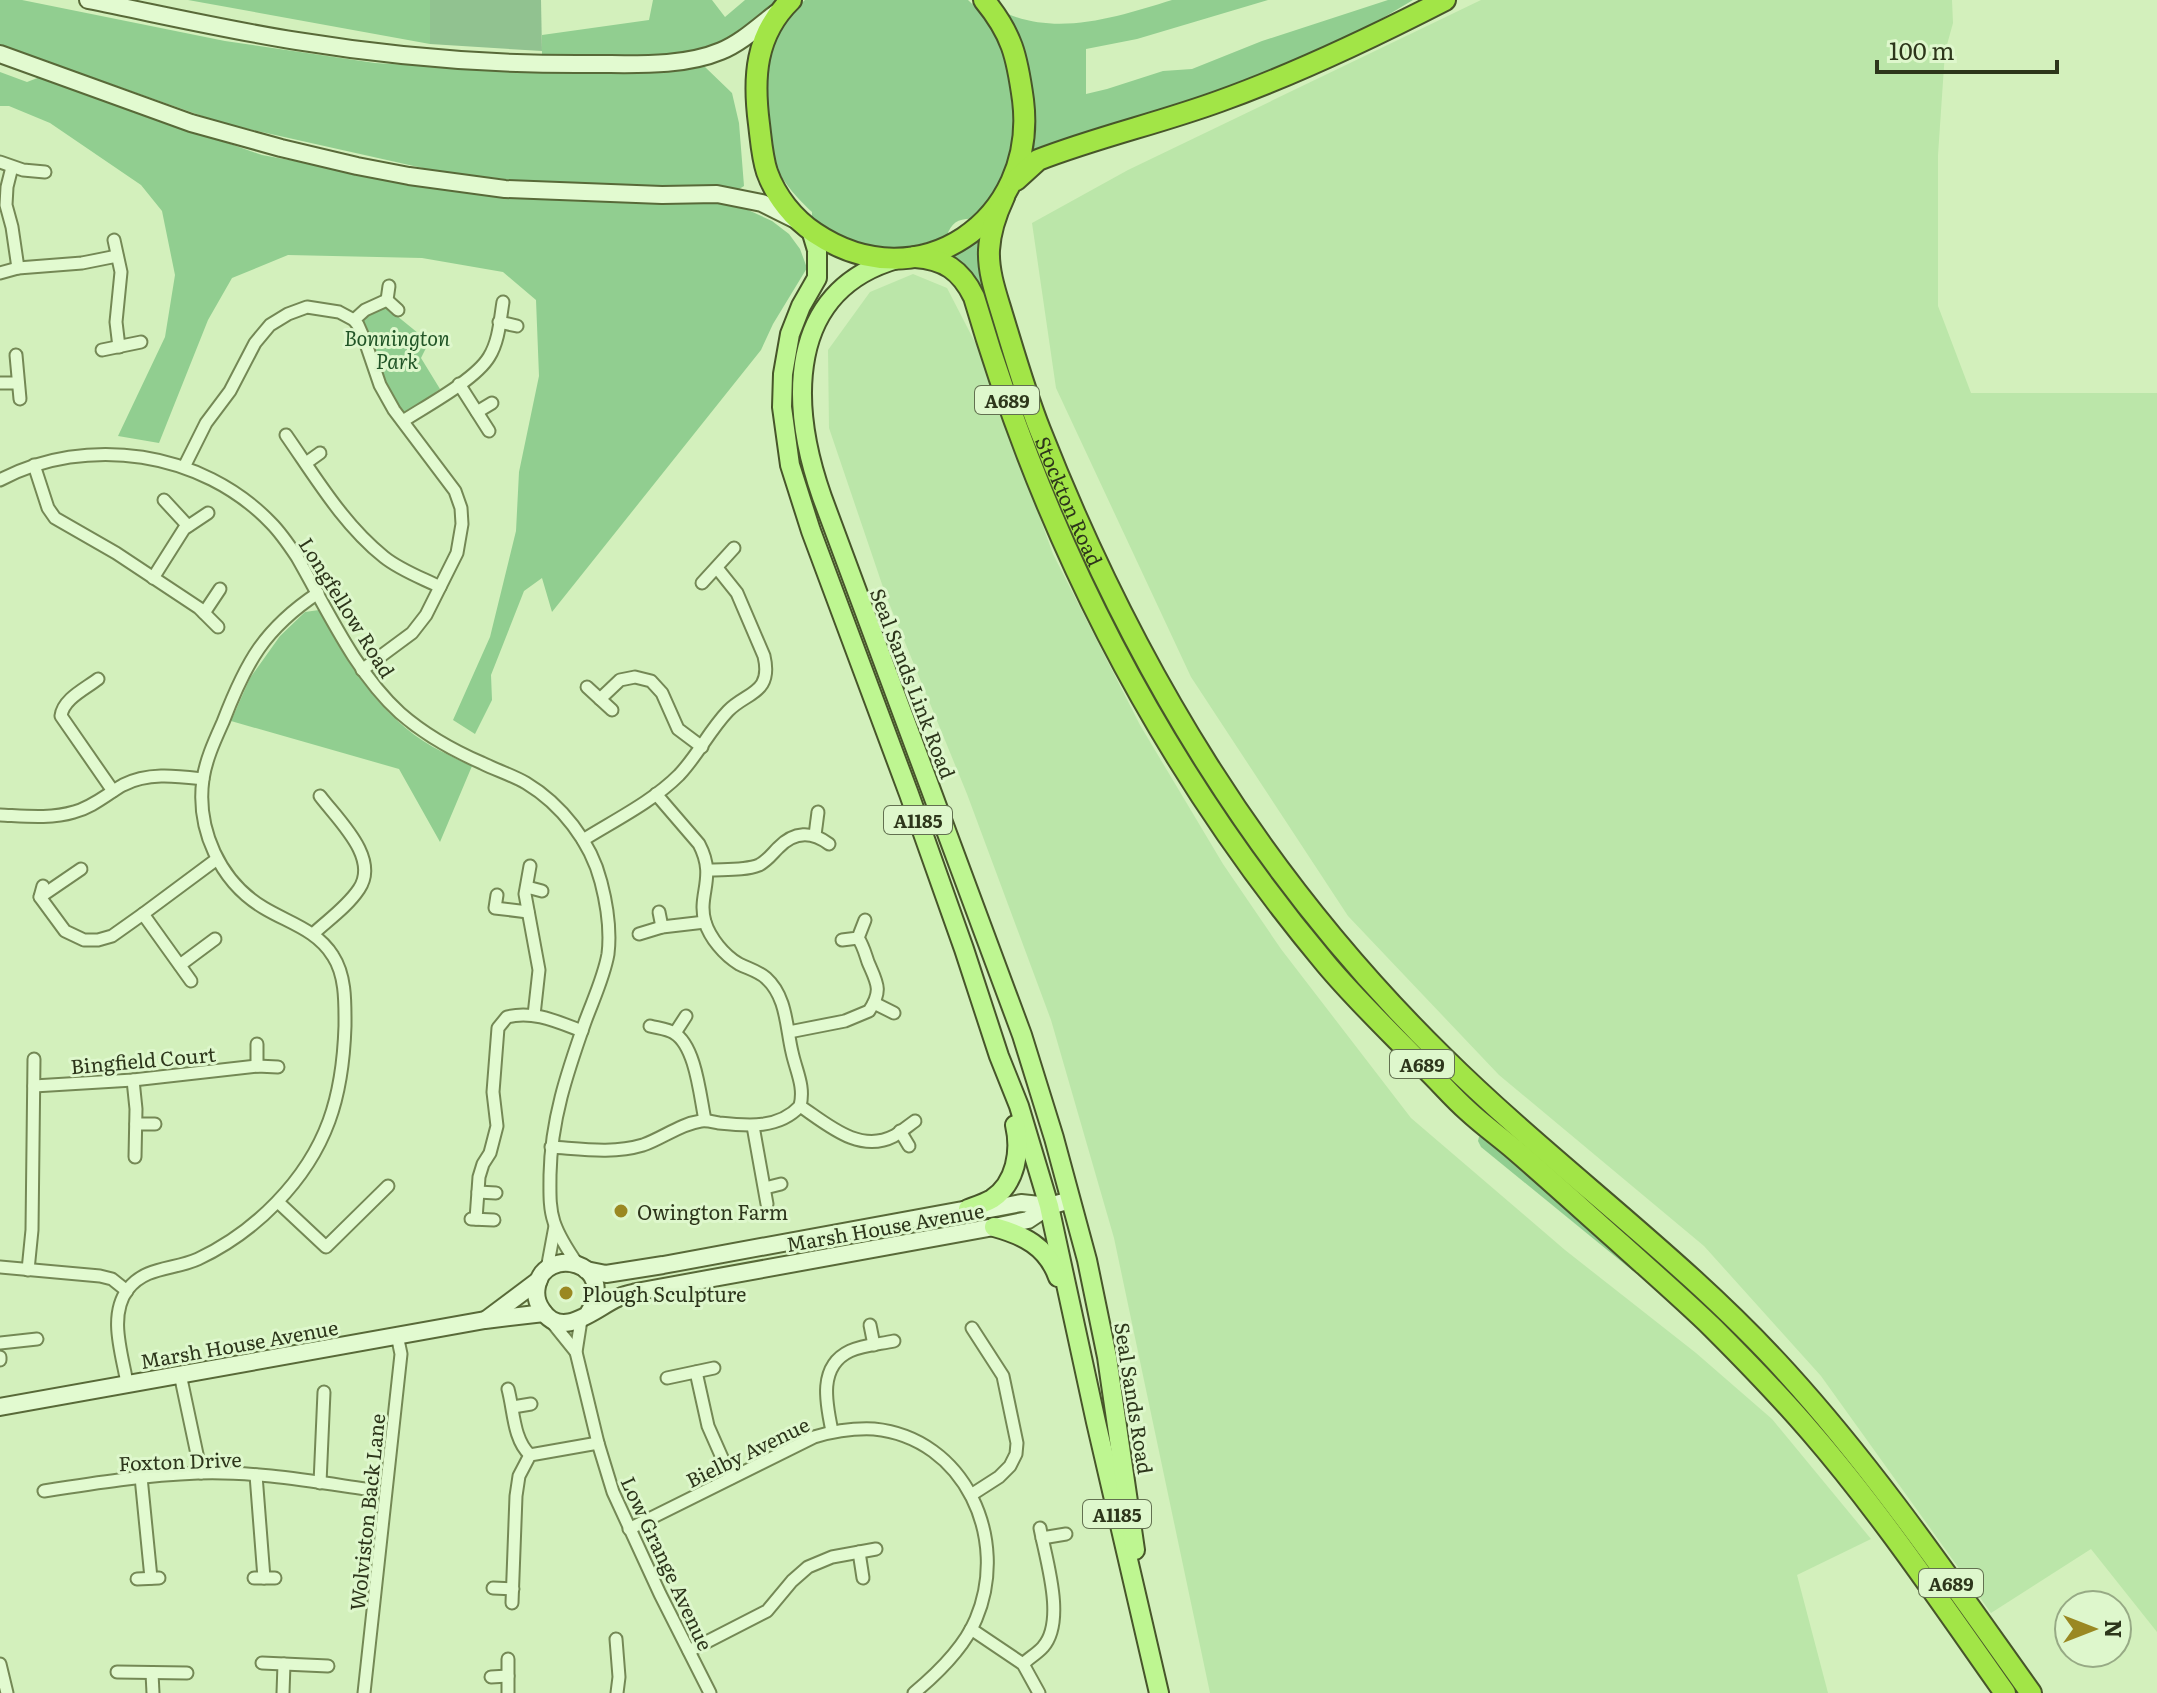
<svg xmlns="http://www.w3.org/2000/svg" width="2157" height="1693" viewBox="0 0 2157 1693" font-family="Literata,serif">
<rect width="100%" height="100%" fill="#d3f0bc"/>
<g fill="#bbe6a9">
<path d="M 1481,0 L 1952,0 L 1953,23 L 1945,52 L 1938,155 L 1938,306 L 1971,393 L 2157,393 L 2157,1632 L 2091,1549 L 1991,1613 L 1821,1376 L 1704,1246 L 1499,1075 L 1348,916 L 1191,677 L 1056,388 L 1032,223 L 1128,170 Z"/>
<path d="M 913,274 L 947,288 L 980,352 L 1053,554 L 1140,725 L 1223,864 L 1281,949 L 1411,1118 L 1565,1250 L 1696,1353 L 1772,1419 L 1871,1539 L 1797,1575 L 1828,1693 L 1210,1693 L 1114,1238 L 1051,1020 L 967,794 L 886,596 L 829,428 L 828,350 L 870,292 Z"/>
</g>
<g fill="#91ce90">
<path d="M 0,0 L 22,0 L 225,41 L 375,63 L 505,71 L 639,71 L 705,67 L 732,93 L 739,123 L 744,186 L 736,191 L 587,189 L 436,171 L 222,123 L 0,45 Z"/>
<path d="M 188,0 L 430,0 L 430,44 Z"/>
<path d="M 653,0 L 712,0 L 725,17 L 745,0 L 781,0 L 724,42 L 695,53 L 616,59 L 542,59 L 542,35 L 649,20 Z"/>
<path d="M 805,0 L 968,0 C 976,8 988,17 994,27 C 1008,51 1017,128 1012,156 C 1007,180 989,200 974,219 C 960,218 951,222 947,236 C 921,245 891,253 864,246 C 847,241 828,229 812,221 L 812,212 C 802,203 790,190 783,179 C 761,144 759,63 780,27 C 787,16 796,8 805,0 Z"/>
<path d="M 1172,0 L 1268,0 L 1137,39 L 1086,49 L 1086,94 L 1107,89 L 1163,71 L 1192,69 L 1262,41 L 1388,0 L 1413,0 L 1329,50 L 1177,107 L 1029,154 L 1021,46 L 1008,14 C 1061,36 1120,16 1172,0 Z"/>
<path d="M 0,72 L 27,82 L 40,77 L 262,155 L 432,186 L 564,201 L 733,203 L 772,221 L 789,234 L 800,249 L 807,268 L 773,324 L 761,350 L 552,612 L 542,578 L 524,591 L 491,675 L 492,700 L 475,734 L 453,720 L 490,637 L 516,531 L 519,472 L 539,376 L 536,300 L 503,272 L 422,258 L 288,255 L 232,278 L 208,320 L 159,443 L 118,436 L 165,337 L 175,275 L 162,211 L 141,185 L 50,123 L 9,106 L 0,106 Z"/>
<path d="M 983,235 L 1091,569 L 1084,572 L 966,271 L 950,256 Z"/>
<path d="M 382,307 L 386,307 L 429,342 L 421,358 L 440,389 L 408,412 L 403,413 C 380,391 373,352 362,323 L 365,316 Z"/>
<path d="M 319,610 C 346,662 381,717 433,747 C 446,754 459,760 472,766 L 440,842 L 399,769 L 231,721 L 250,678 L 280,636 L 305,612 Z"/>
<path d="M 1483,1136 L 1488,1138 L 1641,1270 L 1638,1273 L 1633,1271 L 1481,1147 L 1478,1141 L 1479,1137 Z"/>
</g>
<path fill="#91c290" d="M 430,0 L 541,0 L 542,51 L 430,44 Z"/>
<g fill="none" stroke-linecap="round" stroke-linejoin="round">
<defs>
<g id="street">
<path d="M 0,162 L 23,170 L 45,172"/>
<path d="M 12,167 L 7,187 L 6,205 L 12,227 L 18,268"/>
<path d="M 114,240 L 121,272 L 116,322 L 119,347"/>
<path d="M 0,273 L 18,268 L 82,263 L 117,256"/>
<path d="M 389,286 L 387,300 L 398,310"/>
<path d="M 354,320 L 365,310 L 387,300"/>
<path d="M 499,322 L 517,326"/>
<path d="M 102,350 L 141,342"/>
<path d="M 16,355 L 20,399"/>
<path d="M 0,383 L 18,383"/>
<path d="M 459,384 L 489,431"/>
<path d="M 477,412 L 492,403"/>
<path d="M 403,421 C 426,406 475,380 489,357 C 499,341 500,320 503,302"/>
<path d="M 286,435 C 316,478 343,524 384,557 C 400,570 422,578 440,587"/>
<path d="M 306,463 L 320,453"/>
<path d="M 34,465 L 48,508 L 55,518 L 116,553 L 199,608 L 218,627"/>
<path d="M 184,467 L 206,423 L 230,391 L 255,343 L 270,325 L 288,314 L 307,307 L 339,312 L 354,320 L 358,325 L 365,341 L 380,385 L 394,410 L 455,491 L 461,508 L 462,524 L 457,553 L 426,615 L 412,633 L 362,670"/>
<path d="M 0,480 C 87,434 202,451 271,523 C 281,533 289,545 297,557 C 327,609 355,672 400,713 C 424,734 452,750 482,763 C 496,770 512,775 526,783 C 561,804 591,842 601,882 C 607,905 611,929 608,954 C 604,977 593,1000 585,1022 C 567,1073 551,1120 550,1175 C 550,1191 549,1207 554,1222 C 559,1237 569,1252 578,1265"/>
<path d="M 164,500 L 188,526"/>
<path d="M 153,578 L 184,529 L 208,513"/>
<path d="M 702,583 L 734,548"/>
<path d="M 204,613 L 220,589"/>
<path d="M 98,679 C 85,689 63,699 61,716 L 113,791"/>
<path d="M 587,687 L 612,710"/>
<path d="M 600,699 L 620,680 L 635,677 L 651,681 L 662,693 L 678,729 L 702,747"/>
<path d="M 656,794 L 699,844 C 717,878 697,894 705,922 C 710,938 724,955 739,964 C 749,969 758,971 766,978 C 787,997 786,1027 792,1052 C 796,1071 805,1086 800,1106"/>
<path d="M 0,815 C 24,816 51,819 74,812 C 93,807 107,794 123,785 C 148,772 177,776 203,779"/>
<path d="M 815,835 L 818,812"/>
<path d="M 583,840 C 615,820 652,802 679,775 C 698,755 709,731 728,711 C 746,692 773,694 764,656 L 737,593 L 717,568"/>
<path d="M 530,866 L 525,894 L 539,970 L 534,1015"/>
<path d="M 708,870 C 724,869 744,871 759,865 C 767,861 772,854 778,848 C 794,831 812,831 829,844"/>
<path d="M 43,886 L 40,897 L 65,931 L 84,940 L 98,940 L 112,936 L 143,914 L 217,859"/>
<path d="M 527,887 L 542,891"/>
<path d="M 497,895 L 495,908 L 528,912"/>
<path d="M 40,897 L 81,869"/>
<path d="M 659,912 L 662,927"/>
<path d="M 143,914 L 191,981"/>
<path d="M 313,934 C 328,920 347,907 359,889 C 380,858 338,820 320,796"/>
<path d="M 639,934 L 662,927 L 705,922"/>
<path d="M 842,940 L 858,938 L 865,920"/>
<path d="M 180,965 L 215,939"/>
<path d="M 874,1003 L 894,1013"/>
<path d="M 650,1026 C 657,1028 668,1029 674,1033 C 696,1046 700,1097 705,1120"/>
<path d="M 789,1032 L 845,1021 L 869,1011 C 883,990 877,983 868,962 C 865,953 863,945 858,938"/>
<path d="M 675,1033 L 686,1016"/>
<path d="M 257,1066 L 257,1044"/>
<path d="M 133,1080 L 136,1109 L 135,1157"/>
<path d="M 34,1086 L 133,1080 L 257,1066 L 278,1067"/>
<path d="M 800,1106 C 827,1124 859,1154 894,1136 C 901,1132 908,1126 915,1121"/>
<path d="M 136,1124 L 155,1124"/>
<path d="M 753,1126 L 767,1204"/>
<path d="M 900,1131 L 909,1146"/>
<path d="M 551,1147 C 582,1149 613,1154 643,1145 C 663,1138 680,1124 701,1121 C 707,1120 713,1122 719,1123 C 748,1126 779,1129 800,1106"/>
<path d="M 765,1188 L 781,1184"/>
<path d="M 478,1192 L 496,1193"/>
<path d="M 278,1202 L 326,1247 L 388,1186"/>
<path d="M 471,1219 L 494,1220"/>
<path d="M 476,1219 L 479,1177 L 483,1164 L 490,1153 L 497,1126 L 493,1092 L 498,1028 L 507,1017 C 533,1010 558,1022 582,1031"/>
<path d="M 0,1267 L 100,1276 L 112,1279 L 127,1291"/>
<path d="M 547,1269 L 555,1226"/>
<path d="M 28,1270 L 32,1230 L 34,1059"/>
<path d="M 581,1320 L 576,1352 L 598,1443 L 613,1492 L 660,1594 L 710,1693"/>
<path d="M 551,1321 L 576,1352"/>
<path d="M 870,1325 L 874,1345"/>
<path d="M 0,1343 L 37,1339"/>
<path d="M 0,1357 L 0,1360"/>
<path d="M 696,1372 L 708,1426 L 731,1478"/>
<path d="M 180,1374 L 201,1473"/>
<path d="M 667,1378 L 714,1368"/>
<path d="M 127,1383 C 122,1354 108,1315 128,1289 C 146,1266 174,1270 198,1259 C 255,1232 307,1181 329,1121 C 340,1091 344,1058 345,1026 C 345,1003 346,976 333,956 C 317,930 289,923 264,908 C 220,882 196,829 203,779 C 206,759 215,740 223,722 C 246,662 264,629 318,593"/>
<path d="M 508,1389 C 514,1411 513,1439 530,1455"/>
<path d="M 513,1407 L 531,1404"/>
<path d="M 832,1431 C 826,1403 818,1366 850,1351 C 863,1345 880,1344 894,1341"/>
<path d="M 256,1475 L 264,1578"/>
<path d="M 141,1477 L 151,1578"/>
<path d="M 320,1483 L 324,1392"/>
<path d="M 44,1491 C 95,1483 146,1475 198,1473 C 253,1471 310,1481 365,1489"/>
<path d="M 971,1495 L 999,1477 L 1010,1466 L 1016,1454 L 1017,1443 L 1003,1376 L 972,1328"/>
<path d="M 629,1529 L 814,1437 C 834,1431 853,1428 874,1429 C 965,1438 1010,1539 976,1619 C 964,1648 938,1673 914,1693"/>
<path d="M 1042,1538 L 1066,1534"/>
<path d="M 859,1552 L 863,1578"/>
<path d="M 254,1578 L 275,1578"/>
<path d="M 137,1579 L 159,1578"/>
<path d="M 493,1588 L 513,1589"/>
<path d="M 512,1603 L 516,1496 L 519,1476 L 530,1455 L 598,1443"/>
<path d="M 971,1629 L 1023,1664 L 1039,1693"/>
<path d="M 616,1639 L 619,1677 L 617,1693"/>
<path d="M 689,1651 L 767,1611 L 792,1581 L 808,1567 L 832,1557 L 876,1549"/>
<path d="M 508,1659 L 508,1693"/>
<path d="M 262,1663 L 328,1666"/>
<path d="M 0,1664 L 7,1693"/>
<path d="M 1023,1664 C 1029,1658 1038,1653 1043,1647 C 1066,1621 1046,1560 1040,1528"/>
<path d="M 117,1672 L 187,1673"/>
<path d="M 152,1673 L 153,1693"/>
<path d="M 491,1677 L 508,1676"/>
<path d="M 283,1693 L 284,1664"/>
<path d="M 364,1693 L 401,1354 L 397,1335"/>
</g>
<g id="secondary">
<path d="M 88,0 C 158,14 227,30 297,41 C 395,57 495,65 594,64 C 635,64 683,67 721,51 C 741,43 759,26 776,13"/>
<path d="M 0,54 L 191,123 L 281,148 L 357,166 L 409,176 L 505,189 L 662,195 L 717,194 L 762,203 L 796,220"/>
<path d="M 586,1270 L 606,1274 L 663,1265 L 968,1209 L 990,1209 L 1021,1203 L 1049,1206"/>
<path d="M 588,1314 C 620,1261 544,1245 537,1286 C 535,1295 537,1303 542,1310 C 562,1341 595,1308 618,1298 C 623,1295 630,1294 636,1292 L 994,1227 L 1028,1220 L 1049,1206 L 1071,1200"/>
<path d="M 487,1319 L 539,1280"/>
<path d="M 0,1407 L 485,1320 L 544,1313"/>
</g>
<g id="primary">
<path d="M 811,230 L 817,250 L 817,278 L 801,306 L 790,334 L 783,374 L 782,407 L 790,465 L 811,531 L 909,794 L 964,949 L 999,1056 L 1019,1106 L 1049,1206 L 1096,1422 L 1159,1693"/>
<path d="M 897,259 C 785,291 790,406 822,497 L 1022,1035 L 1054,1138 L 1087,1260 L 1107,1357 L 1135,1550"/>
<path d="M 968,1209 C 976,1206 985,1203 992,1199 C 1016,1183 1021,1151 1015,1125"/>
<path d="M 994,1227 C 1023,1235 1047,1246 1058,1277"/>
</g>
<g id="highway">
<path d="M 791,0 C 755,35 753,78 759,124 C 761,140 762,157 767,172 C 776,197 794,219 815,233 C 919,303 1038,220 1023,100 C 1017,56 1012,34 984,0"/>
<path d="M 1016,180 L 1038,160 C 1097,137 1160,123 1220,101 C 1298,73 1371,38 1445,0"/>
<path id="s1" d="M 1004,197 C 996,214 990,231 989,250 C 988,272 996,294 1002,314 C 1014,353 1025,392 1040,430 C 1133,667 1260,877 1442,1056 C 1553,1166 1682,1257 1787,1373 C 1877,1472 1953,1584 2031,1693"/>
<path d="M 915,257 C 944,259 961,270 974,297 C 1046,543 1161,767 1326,964 C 1357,1001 1391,1033 1424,1067 C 1439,1081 1452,1097 1468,1111 C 1483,1125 1500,1137 1515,1150 C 1551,1181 1586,1213 1621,1244 C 1652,1272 1683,1299 1713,1328 C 1746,1361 1779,1395 1810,1431 C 1881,1513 1942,1604 2005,1693"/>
</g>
</defs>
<use href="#street" stroke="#748855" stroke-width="15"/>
<use href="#secondary" stroke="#586938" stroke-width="20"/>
<use href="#primary" stroke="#47552a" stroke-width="22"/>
<use href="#highway" stroke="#47552a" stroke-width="24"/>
<use href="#street" stroke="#e2fad0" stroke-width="11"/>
<use href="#secondary" stroke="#e2fad0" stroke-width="16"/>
<use href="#primary" stroke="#bef691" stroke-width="18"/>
<use href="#highway" stroke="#a2e547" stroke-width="20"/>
</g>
<g fill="#9a8822" stroke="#def7cc" stroke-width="3">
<circle cx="621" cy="1211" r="8"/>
<circle cx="566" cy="1293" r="8"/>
</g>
<g text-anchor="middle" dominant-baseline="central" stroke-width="6" stroke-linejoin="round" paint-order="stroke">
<g fill="#def7cc" stroke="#627050" stroke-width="2">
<rect x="975" y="386" width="64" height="28" rx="6"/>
<rect x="884" y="806" width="68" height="28" rx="6"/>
<rect x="1390" y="1050" width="64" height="28" rx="6"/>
<rect x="1083" y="1500" width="68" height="28" rx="6"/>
<rect x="1919" y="1569" width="64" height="28" rx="6"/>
</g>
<g font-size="18" font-weight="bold" fill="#2d361b">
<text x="1007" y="400">A689</text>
<text x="918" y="820">A1185</text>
<text x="1422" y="1064">A689</text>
<text x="1117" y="1514">A1185</text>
<text x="1951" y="1583">A689</text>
</g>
<g font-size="20" font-style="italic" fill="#205426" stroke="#def7cc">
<text x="397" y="337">Bonnington<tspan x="397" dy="23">Park</tspan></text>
</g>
<g font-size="20" fill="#2d361b" stroke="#def7cc">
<text stroke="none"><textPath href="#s1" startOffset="320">Stockton Road</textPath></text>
<text transform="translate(348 607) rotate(58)">Longfellow Road</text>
<text transform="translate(914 683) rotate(69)">Seal Sands Link Road</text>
<text transform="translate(143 1059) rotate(-5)">Bingfield Court</text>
<text transform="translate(885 1226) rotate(-10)">Marsh House Avenue</text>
<text transform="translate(239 1343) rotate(-10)">Marsh House Avenue</text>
<text transform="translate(1135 1398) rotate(81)">Seal Sands Road</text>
<text transform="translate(747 1451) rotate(-26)">Bielby Avenue</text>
<text transform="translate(180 1460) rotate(-2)">Foxton Drive</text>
<text transform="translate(366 1512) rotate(-84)">Wolviston Back Lane</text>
<text transform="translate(668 1563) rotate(65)">Low Grange Avenue</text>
</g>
<g font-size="20" fill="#2d361b" stroke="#def7cc" text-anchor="start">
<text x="637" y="1211">Owington Farm</text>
<text x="582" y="1293">Plough Sculpture</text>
</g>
</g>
<g transform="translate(2093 1629) rotate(90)"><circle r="38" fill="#def7cc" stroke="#97aa85" stroke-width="2"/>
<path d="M0-6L14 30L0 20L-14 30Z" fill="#9a8822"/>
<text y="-12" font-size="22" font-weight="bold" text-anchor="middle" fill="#2d361b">N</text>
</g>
<path d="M1877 60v12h180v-12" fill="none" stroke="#2d361b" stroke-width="4"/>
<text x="1889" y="60" font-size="24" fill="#2d361b" stroke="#def7cc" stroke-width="6" paint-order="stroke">100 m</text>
</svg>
